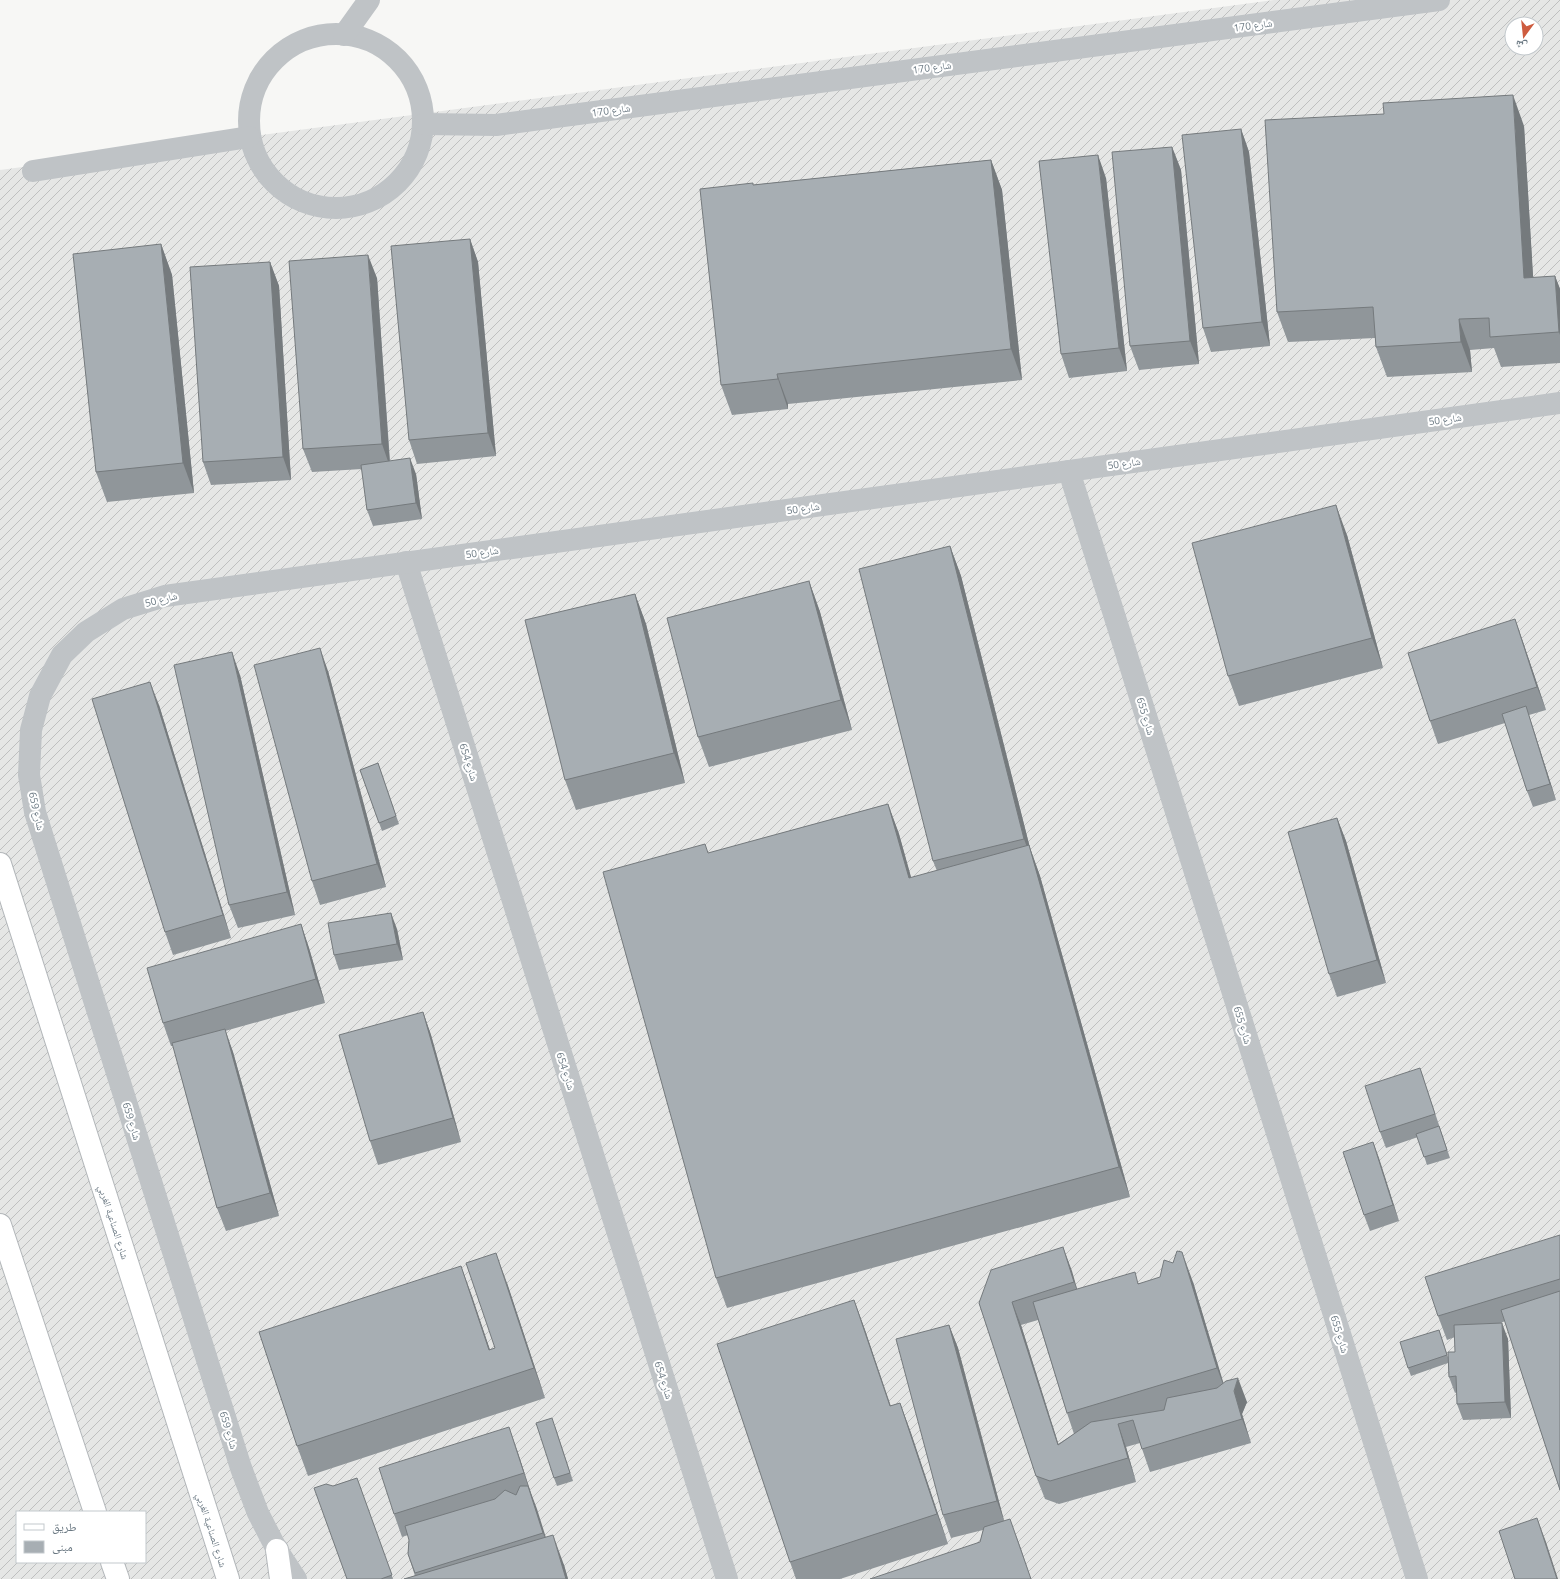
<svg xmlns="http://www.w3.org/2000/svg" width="1560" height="1579" viewBox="0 0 1560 1579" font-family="'Open Sans','Noto Naskh Arabic',sans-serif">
<defs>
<pattern id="industrial-furrows" width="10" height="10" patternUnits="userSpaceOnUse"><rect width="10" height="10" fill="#e5e6e5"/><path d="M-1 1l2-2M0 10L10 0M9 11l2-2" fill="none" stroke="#bebfbf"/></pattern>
</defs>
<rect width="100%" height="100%" fill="#f7f7f5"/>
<path fill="url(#industrial-furrows)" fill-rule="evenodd" d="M 1274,0 L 1560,0 L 1560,1579 L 0,1579 L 0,170 ZM 1512,24 L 1536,24 L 1536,48 L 1512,48 ZM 17,1512 L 145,1512 L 145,1562 L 17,1562 Z"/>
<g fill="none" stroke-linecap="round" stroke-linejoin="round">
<defs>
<g id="primary">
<path d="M 0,864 L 228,1579"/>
<path d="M 0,1225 L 95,1512"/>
<path d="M 277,1550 L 281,1579"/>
<path d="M 112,1562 L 118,1579"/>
</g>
</defs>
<use href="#primary" stroke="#b3b7ba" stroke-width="24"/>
<g stroke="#bfc3c6" stroke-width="22">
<circle cx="336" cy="121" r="87"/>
<path d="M 344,35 L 369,0"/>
<path d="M 424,124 L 496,125 L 1439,0"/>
<path d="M 33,171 L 249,137"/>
<path d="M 1069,471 L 1417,1579"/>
<path d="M 406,562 L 727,1579"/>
<path d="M 296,1579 L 277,1550 L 258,1513 L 241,1468 L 35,812 L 29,775 L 31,730 L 40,696 L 62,655 L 86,632 L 123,609 L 165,596 L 1560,403"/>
</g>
<use href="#primary" stroke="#fff" stroke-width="22"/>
</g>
<g fill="#90969a" fill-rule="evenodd">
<path d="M 1524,126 L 1533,278 L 1555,276 L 1560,289 L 1560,363 L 1501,367 L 1494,348 L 1470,350 L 1472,372 L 1387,377 L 1376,347 L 1375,338 L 1288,342 L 1277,312 Z"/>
<path d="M 1241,129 L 1249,152 L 1270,346 L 1211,352 L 1203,328 Z"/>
<path d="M 1172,147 L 1181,170 L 1199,364 L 1139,370 L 1130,346 Z"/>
<path d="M 991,160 L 1002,190 L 1022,380 L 788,404 L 788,409 L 732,415 L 721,385 L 753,185 Z"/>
<path d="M 1106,178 L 1127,371 L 1069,378 L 1061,354 Z"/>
<path d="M 470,239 L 478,262 L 496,456 L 417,464 L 409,440 Z"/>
<path d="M 161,244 L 172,275 L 194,493 L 107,502 L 96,472 Z"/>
<path d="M 270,262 L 279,286 L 291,480 L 211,485 L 203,462 Z"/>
<path d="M 377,278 L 390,461 L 416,474 L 422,519 L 373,526 L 367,510 L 362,469 L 312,472 L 303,449 Z"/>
<path d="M 1347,535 L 1383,668 L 1239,706 L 1228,676 Z"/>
<path d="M 950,546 L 961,576 L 1030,848 L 1040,876 L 1130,1197 L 727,1308 L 716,1278 L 709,853 L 888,804 L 899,834 L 911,878 L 937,871 L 933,861 Z"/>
<path d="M 809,581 L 820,612 L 852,730 L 709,767 L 698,737 Z"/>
<path d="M 635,594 L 646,624 L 685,783 L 576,810 L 565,780 Z"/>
<path d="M 1515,619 L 1523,642 L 1546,710 L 1529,715 L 1556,800 L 1533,807 L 1527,791 L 1505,723 L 1438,744 L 1430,721 Z"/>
<path d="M 328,671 L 386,887 L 320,905 L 312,881 Z"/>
<path d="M 240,675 L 295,915 L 238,928 L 229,905 Z"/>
<path d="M 159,705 L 231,938 L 173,955 L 165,932 Z"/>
<path d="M 378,763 L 399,824 L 382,831 L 360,770 Z"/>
<path d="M 1337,818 L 1346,841 L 1386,983 L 1337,997 L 1329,974 Z"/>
<path d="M 301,924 L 309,948 L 325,1003 L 225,1031 L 233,1052 L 279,1216 L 226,1231 L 217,1208 L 173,1046 L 171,1046 L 163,1023 Z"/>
<path d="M 397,929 L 403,960 L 339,970 L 334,955 Z"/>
<path d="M 423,1012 L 431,1035 L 461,1142 L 378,1165 L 370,1141 Z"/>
<path d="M 1420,1068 L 1450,1158 L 1427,1165 L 1418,1137 L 1386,1148 L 1380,1132 Z"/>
<path d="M 1373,1142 L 1399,1221 L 1370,1231 L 1364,1215 Z"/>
<path d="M 1560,1235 L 1560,1490 L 1505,1321 L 1499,1324 L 1508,1339 L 1511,1418 L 1463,1420 L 1457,1404 L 1457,1392 L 1455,1393 L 1449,1377 L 1448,1363 L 1411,1376 L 1408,1368 L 1439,1330 L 1448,1357 L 1455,1352 L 1455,1337 L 1447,1340 L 1438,1316 Z"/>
<path d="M 1063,1247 L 1077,1289 L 1139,1283 L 1193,1282 L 1223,1383 L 1247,1402 L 1242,1414 L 1251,1443 L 1150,1472 L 1140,1443 L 1126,1447 L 1136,1482 L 1059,1504 L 1045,1499 L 1036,1476 L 979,1303 ZM 1038,1320 L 1067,1413 L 1074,1434 L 1058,1444 L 1021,1325 Z"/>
<path d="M 461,1266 L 490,1350 L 495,1348 L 507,1283 L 545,1398 L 308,1476 L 297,1446 Z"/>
<path d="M 854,1300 L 865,1330 L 890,1406 L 900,1403 L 911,1433 L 948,1544 L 840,1579 L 796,1579 L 790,1562 Z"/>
<path d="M 949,1325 L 958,1348 L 1004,1521 L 1021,1549 L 980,1542 L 983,1530 L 951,1538 L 943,1515 Z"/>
<path d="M 555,1426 L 573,1481 L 557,1486 L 554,1478 Z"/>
<path d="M 517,1450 L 545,1537 L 564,1565 L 568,1579 L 404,1579 L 415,1576 L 408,1554 L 409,1540 L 408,1535 L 402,1537 L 394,1514 Z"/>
<path d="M 357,1478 L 393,1579 L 347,1579 L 333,1486 Z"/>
</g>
<g fill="#757a7d">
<path d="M 1513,95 L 1524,126 L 1535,308 L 1524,278 Z"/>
<path d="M 1241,129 L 1249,152 L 1270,346 L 1262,322 Z"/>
<path d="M 1172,147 L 1181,170 L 1199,364 L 1190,341 Z"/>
<path d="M 1098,155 L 1106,178 L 1127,371 L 1119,348 Z"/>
<path d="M 991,160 L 1002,190 L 1022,380 L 1011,349 Z"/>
<path d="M 470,239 L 478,262 L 496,456 L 488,433 Z"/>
<path d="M 161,244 L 172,275 L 194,493 L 183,463 Z"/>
<path d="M 368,255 L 377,278 L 390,467 L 382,444 Z"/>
<path d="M 270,262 L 279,286 L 291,480 L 283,457 Z"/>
<path d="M 1555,276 L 1560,289 L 1560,335 L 1559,332 Z"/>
<path d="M 1459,319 L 1470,350 L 1472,372 L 1461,342 Z"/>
<path d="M 777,374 L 788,404 L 788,409 L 778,379 Z"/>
<path d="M 410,458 L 416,474 L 422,519 L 416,503 Z"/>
<path d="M 1336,505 L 1347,535 L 1383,668 L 1372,638 Z"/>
<path d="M 950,546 L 961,576 L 1030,848 L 1040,876 L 1130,1197 L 1119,1167 L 1035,869 L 1024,839 Z"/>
<path d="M 809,581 L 820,612 L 852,730 L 841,700 Z"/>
<path d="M 635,594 L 646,624 L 685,783 L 674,753 Z"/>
<path d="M 1515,619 L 1523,642 L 1546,710 L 1537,687 Z"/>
<path d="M 320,648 L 328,671 L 386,887 L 377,864 Z"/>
<path d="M 232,652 L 240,675 L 295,915 L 287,892 Z"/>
<path d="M 150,682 L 159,705 L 231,938 L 223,915 Z"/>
<path d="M 1526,706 L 1531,722 L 1556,800 L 1550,784 Z"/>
<path d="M 888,804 L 899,834 L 920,909 L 909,878 Z"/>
<path d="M 1337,818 L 1346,841 L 1386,983 L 1377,960 Z"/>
<path d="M 391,913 L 397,929 L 403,960 L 397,944 Z"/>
<path d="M 301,924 L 309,948 L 325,1003 L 316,979 Z"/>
<path d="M 423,1012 L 431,1035 L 461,1142 L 453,1118 Z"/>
<path d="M 225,1029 L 233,1052 L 279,1216 L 270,1193 Z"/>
<path d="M 1373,1142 L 1379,1158 L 1399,1221 L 1393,1205 Z"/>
<path d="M 1063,1247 L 1072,1271 L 1082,1306 L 1074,1282 Z"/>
<path d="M 1182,1252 L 1193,1282 L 1228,1398 L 1217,1368 Z"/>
<path d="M 496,1253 L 507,1283 L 545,1398 L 534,1368 Z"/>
<path d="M 461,1266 L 472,1296 L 500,1380 L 489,1350 Z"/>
<path d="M 854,1300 L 865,1330 L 901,1436 L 890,1406 Z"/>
<path d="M 1012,1302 L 1021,1325 L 1066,1468 L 1058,1445 Z"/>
<path d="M 1502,1323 L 1508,1339 L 1511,1418 L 1505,1402 Z"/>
<path d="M 949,1325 L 958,1348 L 1005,1524 L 997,1501 Z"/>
<path d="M 1238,1378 L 1247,1402 L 1242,1414 L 1251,1443 L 1242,1419 L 1234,1391 Z"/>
<path d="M 900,1403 L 911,1433 L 948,1544 L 937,1514 Z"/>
<path d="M 1118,1424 L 1126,1447 L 1136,1482 L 1128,1458 Z"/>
<path d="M 509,1427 L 517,1450 L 531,1493 L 537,1509 L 552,1557 L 543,1533 Z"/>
<path d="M 1537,1518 L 1546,1542 L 1558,1579 L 1557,1579 Z"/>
<path d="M 1010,1519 L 1021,1549 L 1031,1579 Z"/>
<path d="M 553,1535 L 564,1565 L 568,1579 L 566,1579 Z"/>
</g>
<g fill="#a7aeb3" stroke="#757a7d">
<path d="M 1513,95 L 1524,278 L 1555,276 L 1559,332 L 1490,337 L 1489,318 L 1459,319 L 1461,342 L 1376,347 L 1373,307 L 1277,312 L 1265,120 L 1384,114 L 1383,103 Z"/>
<path d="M 1241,129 L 1262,322 L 1203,328 L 1182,135 Z"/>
<path d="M 1172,147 L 1190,341 L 1130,346 L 1112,152 Z"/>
<path d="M 1098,155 L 1119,348 L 1061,354 L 1039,161 Z"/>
<path d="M 991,160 L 1011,349 L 777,374 L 778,379 L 721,385 L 700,189 L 753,183 L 753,185 Z"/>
<path d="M 470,239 L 488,433 L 409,440 L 391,246 Z"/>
<path d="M 161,244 L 183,463 L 96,472 L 73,254 Z"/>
<path d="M 368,255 L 382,444 L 303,449 L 289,261 Z"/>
<path d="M 270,262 L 283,457 L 203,462 L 190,267 Z"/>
<path d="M 410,458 L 416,503 L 367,510 L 361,465 Z"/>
<path d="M 1336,505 L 1372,638 L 1228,676 L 1192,543 Z"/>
<path d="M 950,546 L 1024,839 L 933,861 L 859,569 Z"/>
<path d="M 809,581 L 841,700 L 698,737 L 667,618 Z"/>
<path d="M 635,594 L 674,753 L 565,780 L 525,620 Z"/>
<path d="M 1515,619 L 1537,687 L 1430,721 L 1408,653 Z"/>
<path d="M 320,648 L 377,864 L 312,881 L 254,665 Z"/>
<path d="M 232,652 L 287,892 L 229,905 L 174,665 Z"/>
<path d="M 150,682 L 223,915 L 165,932 L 92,699 Z"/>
<path d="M 1526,706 L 1550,784 L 1527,791 L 1502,714 Z"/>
<path d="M 378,763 L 396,816 L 379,823 L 360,770 Z"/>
<path d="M 888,804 L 909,878 L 1029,845 L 1119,1167 L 716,1278 L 603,872 L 705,844 L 708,853 Z"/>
<path d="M 1337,818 L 1377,960 L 1329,974 L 1288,832 Z"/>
<path d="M 391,913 L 397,944 L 334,955 L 328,923 Z"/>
<path d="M 301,924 L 316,979 L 163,1023 L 147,968 Z"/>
<path d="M 423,1012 L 453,1118 L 370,1141 L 339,1035 Z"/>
<path d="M 225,1029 L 270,1193 L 217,1208 L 172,1043 Z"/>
<path d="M 1420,1068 L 1435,1114 L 1380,1132 L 1365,1086 Z"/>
<path d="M 1439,1126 L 1447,1150 L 1424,1157 L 1416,1134 Z"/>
<path d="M 1373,1142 L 1393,1205 L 1364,1215 L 1343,1152 Z"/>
<path d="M 1560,1235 L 1560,1279 L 1438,1316 L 1425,1277 Z"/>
<path d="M 1063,1247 L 1074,1282 L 1012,1302 L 1058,1445 L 1091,1422 L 1164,1410 L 1167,1398 L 1217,1388 L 1226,1381 L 1238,1378 L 1234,1391 L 1242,1419 L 1142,1449 L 1133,1420 L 1118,1424 L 1128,1458 L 1050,1481 L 1036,1476 L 979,1303 L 991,1270 Z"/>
<path d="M 1177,1251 L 1182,1252 L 1217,1368 L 1067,1413 L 1033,1302 L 1135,1272 L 1138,1284 L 1160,1277 L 1164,1260 L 1173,1263 Z"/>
<path d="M 496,1253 L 534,1368 L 297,1446 L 259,1332 L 461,1266 L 489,1350 L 495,1348 L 466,1263 Z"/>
<path d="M 1560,1291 L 1560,1490 L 1501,1310 Z"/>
<path d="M 854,1300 L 890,1406 L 900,1403 L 937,1514 L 790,1562 L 717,1344 Z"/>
<path d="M 1502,1323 L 1505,1402 L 1457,1404 L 1456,1376 L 1449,1377 L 1448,1352 L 1455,1352 L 1454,1325 Z"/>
<path d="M 949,1325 L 997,1501 L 943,1515 L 896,1339 Z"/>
<path d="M 1439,1330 L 1447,1355 L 1408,1368 L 1400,1342 Z"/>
<path d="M 552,1418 L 570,1473 L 554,1478 L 536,1423 Z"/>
<path d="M 509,1427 L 524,1473 L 394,1514 L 379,1468 Z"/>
<path d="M 357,1478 L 392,1575 L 381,1579 L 347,1579 L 314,1488 L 326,1484 L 333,1486 Z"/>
<path d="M 520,1486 L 528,1486 L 543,1533 L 415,1573 L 408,1554 L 409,1540 L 405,1526 L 495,1499 L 505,1490 L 516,1495 Z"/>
<path d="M 1537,1518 L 1557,1579 L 1515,1579 L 1499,1531 Z"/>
<path d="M 1010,1519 L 1031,1579 L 870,1579 L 980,1542 L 984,1527 Z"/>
<path d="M 553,1535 L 566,1579 L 404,1579 Z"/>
</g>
<g text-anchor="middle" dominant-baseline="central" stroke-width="4" stroke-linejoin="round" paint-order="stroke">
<g font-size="10" fill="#6a7882" stroke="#fff">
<text transform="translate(1253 25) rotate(-8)">شارع 170</text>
<text transform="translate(932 67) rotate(-8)">شارع 170</text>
<text transform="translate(611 110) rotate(-8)">شارع 170</text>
<text transform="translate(1445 419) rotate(-8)">شارع 50</text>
<text transform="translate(1124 463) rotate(-8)">شارع 50</text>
<text transform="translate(803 508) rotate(-8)">شارع 50</text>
<text transform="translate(482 552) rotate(-8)">شارع 50</text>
<text transform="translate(161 599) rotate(-14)">شارع 50</text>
<text transform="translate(1146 716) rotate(73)">شارع 655</text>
<text transform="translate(469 762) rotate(72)">شارع 654</text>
<text transform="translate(37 811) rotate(77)">شارع 659</text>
<text transform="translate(1243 1025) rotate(73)">شارع 655</text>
<text transform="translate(566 1071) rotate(72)">شارع 654</text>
<text transform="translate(132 1121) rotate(73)">شارع 659</text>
<text transform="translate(114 1222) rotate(72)">شارع الصناعية الغربي</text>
<text transform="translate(1340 1334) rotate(73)">شارع 655</text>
<text transform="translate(664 1380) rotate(72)">شارع 654</text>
<text transform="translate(229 1430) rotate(73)">شارع 659</text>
<text transform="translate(212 1530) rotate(72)">شارع الصناعية الغربي</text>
</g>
</g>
<rect x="16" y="1511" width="130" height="52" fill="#ffffff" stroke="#c3c9cd"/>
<rect x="24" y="1524" width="20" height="6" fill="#ffffff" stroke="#c3c9cd"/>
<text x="52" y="1531" font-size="12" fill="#6a7882">طريق</text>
<rect x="24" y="1541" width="20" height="12" fill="#a7aeb3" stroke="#c3c9cd"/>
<text x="52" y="1551" font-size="12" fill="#6a7882">مبنى</text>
<g transform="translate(1524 36) rotate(195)"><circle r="19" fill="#ffffff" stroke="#c3c9cd"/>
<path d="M0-3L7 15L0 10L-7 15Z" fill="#ce5c3f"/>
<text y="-6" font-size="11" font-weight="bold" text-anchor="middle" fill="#6a7882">ش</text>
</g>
</svg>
